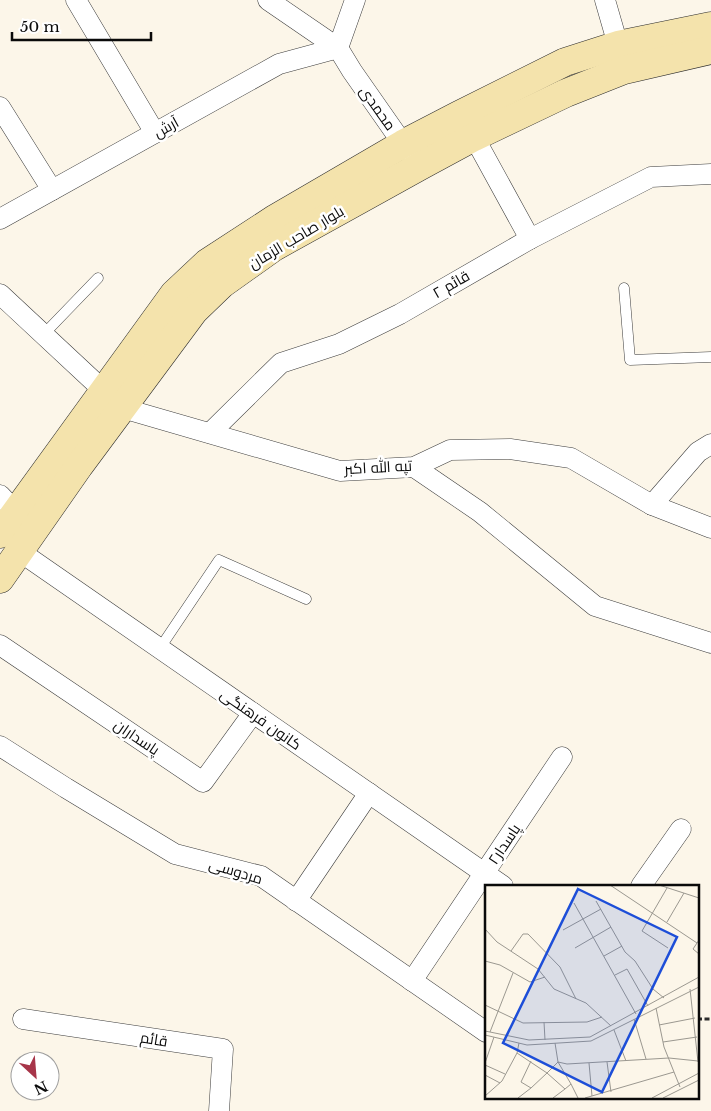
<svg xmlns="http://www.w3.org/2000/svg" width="711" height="1111" viewBox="0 0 711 1111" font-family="'Libre Baskerville',Cairo,serif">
<rect width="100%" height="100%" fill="#fcf6e9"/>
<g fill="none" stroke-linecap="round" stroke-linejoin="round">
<defs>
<g id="lane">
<path d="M 624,288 L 630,360 L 711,357"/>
<path d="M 43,335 L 98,278"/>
<path d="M 160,648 L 219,560 L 306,599"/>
</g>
<g id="street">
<path d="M 76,0 L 155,133"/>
<path d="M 268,0 L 338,48 L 355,0"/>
<path d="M 605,0 L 618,45"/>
<path d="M 0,107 L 52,190"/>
<path d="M 474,137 L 530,239"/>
<path d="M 0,219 L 279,64 L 338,48 L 352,71 L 403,144 L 411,153"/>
<path d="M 0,294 L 103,390"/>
<path d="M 122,408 L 340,471 L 414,467 L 450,450 L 510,449 L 571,458 L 652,505 L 711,528"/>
<path d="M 210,433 L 281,363 L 339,344 L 400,314 L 530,239 L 651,177 L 711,174"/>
<path d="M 414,467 L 480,512 L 595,606 L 711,643"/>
<path d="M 0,495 L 16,512"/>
<path d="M 652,505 L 698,452 L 711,444"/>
<path d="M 19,551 L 503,886"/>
<path d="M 0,645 L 203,782 L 253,713"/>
<path d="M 0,746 L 66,788 L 175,854 L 261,876 L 486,1032"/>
<path d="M 641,886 L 681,829"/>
<path d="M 296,901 L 369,793"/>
<path d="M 412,981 L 562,757"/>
<path d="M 23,1019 L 223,1049 L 219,1111"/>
</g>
<g id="secondary">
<path d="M 0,534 L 174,294 L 207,263 L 276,218 L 403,144 L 459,115 L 565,62 L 618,45 L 711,26"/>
<path d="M 0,579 L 79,466 L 194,311 L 222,284 L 274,247 L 422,165 L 474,137 L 566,93 L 624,70 L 711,50"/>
</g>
</defs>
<use href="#lane" stroke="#3d3d3d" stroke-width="11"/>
<use href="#street" stroke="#3d3d3d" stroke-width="21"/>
<use href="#secondary" stroke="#2c2c2c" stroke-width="29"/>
<path stroke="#2c2c2c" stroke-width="3" stroke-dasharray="5 2.5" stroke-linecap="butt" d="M 697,1019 L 711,1019"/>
<use href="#lane" stroke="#fff" stroke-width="10"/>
<use href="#street" stroke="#fff" stroke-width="20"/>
<use href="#secondary" stroke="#f4e3ac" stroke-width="28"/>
</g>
<g text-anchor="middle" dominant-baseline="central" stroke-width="5" stroke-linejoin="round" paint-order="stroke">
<g font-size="15" fill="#0a0a0a" stroke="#fff">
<text transform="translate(378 108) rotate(55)">محمدی</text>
<text transform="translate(166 127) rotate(-29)">آرش</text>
<text transform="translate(296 237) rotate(-31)">بلوار صاحب الزمان</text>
<text transform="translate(451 284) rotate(-30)">قائم ۲</text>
<text transform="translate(378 467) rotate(-3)">تپه الله اکبر</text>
<text transform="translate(261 719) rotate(35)">کانون فرهنگی</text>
<text transform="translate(137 737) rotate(34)">پاسداران</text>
<text transform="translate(504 844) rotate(-56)">پاسدار۲</text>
<text transform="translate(236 871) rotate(17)">مردوسی</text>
<text transform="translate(154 1039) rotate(9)">قائم</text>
</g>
</g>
<g transform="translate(485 885)">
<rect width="214" height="214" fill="#fcf6e9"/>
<path fill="none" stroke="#9b9890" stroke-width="1" d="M 125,0 L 212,58 L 214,55M 174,0 L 214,13M 182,3 L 157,46 L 183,63M 111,16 L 140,67 L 150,76 L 168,104 L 179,113M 89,18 L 151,129M 182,37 L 199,8M 0,44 L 12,57 L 53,84 L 69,104 L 101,118 L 126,141M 78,45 L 116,24M 212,58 L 208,64 L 214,69M 90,63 L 126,42M 26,66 L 38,49 L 43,49 L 75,82 L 91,114M 119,71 L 137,61M 0,76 L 15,80 L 45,97 L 60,92M 130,90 L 142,84 L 163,121M 205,104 L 213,177M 0,120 L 38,138 L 102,137 L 117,132M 171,123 L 179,162 L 195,202M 149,134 L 161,174M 59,137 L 60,155M 174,140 L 210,133M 129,145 L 141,176M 0,146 L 44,155 L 105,152 L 214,92M 5,147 L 28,88M 0,150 L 42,160 L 106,156 L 214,102M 178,157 L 212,152M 70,158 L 73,177 L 82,179 L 184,173 L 213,176M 122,177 L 126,207M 0,178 L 9,152M 104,178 L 107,211M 0,180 L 20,189M 0,190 L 15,198M 86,199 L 93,213M 46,203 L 36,197 L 46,176M 0,211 L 17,196 L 32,168M 33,213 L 46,203 L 62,188 L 73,177 L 86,199 L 80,204 L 62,188 L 32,168 L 34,158M 68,213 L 80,204M 100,213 L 189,187M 167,213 L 214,188M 178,213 L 214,195"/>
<path fill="#1d4ed8" fill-opacity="0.15" stroke="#1d4ed8" stroke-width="2.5" d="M 93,4 L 192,52 L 117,207 L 18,158 Z"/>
<rect width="214" height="214" fill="none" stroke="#0a0a0a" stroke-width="2.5"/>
</g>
<g transform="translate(35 1076) rotate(154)"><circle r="24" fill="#ffffff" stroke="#9d9d9d"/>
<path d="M0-4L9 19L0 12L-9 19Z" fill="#a73549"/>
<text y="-8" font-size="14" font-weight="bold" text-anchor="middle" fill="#0a0a0a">N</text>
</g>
<path d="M12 32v8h139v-8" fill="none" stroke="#0a0a0a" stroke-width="2.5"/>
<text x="20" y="32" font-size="15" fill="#0a0a0a" stroke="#ffffff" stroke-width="4" paint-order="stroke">50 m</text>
</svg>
